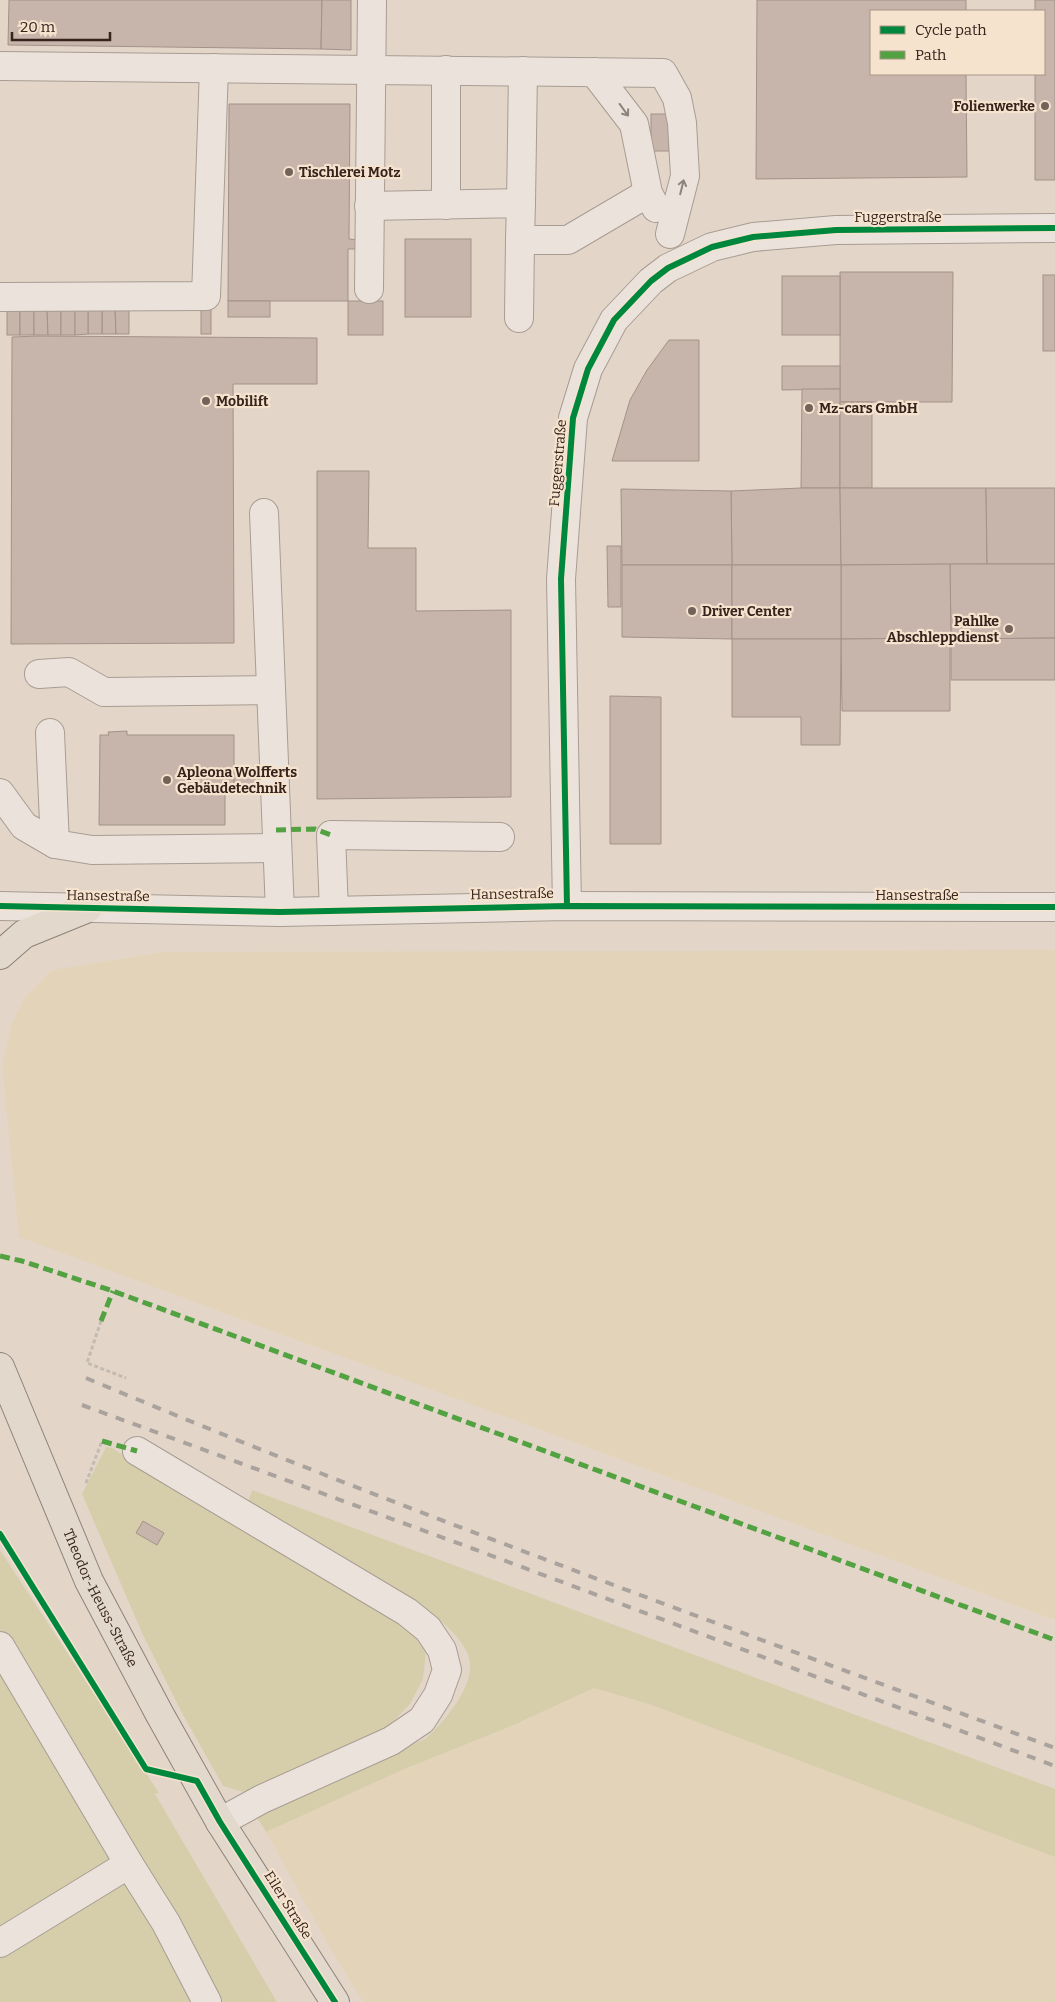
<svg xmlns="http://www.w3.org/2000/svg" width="1055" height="2002" viewBox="0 0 1055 2002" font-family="Bitter,serif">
<rect width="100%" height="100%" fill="#e3d6c9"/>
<g fill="#e3d3b9">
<path d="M 1055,950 L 1055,1620 L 19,1237 L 2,1066 L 11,1026 L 24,998 L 52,970 L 163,952 Z"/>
<path d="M 594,1688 L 652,1705 L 1055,1857 L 1055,2002 L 363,2002 L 327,1943 L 266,1832 L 402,1770 L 509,1727 Z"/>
</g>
<g fill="#d6ceab">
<path d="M 106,1447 L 112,1448 L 412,1632 L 426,1652 L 423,1679 L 410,1704 L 387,1728 L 358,1745 L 244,1792 L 223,1786 L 182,1713 L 143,1635 L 82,1494 Z"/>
<path d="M 252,1490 L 1055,1789 L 1055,1857 L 652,1705 L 594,1688 L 509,1727 L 402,1770 L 266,1832 L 256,1816 L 425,1739 C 444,1722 479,1683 468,1655 C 460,1634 437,1618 421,1605 L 247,1505 Z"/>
<path d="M 0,1550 L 159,1793 L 155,1794 L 277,2002 L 0,2002 Z"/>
</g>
<g fill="#c7b4aa" stroke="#a39289">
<path d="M 9,0 L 322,0 L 321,49 L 8,45 Z"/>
<path d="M 322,0 L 351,0 L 351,50 L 321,49 Z"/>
<path d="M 757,0 L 966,0 L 966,11 L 871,11 L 871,74 L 966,74 L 967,177 L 756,179 Z"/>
<path d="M 1035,0 L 1055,0 L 1055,180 L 1035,180 L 1035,74 L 1044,74 L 1044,11 L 1035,11 Z"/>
<path d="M 229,104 L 350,104 L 349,239 L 359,240 L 359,249 L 348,249 L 348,301 L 228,301 Z"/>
<rect x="651" y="114" width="18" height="37"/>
<rect x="405" y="239" width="66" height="78"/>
<path d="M 840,272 L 953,272 L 952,402 L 840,402 Z"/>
<rect x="1043" y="275" width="12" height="76"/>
<rect x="782" y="276" width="58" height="59"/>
<rect x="228" y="301" width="42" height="16"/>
<rect x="348" y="301" width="35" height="34"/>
<path d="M 102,307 L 115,307 L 116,334 L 102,334 Z"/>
<path d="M 102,307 L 102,334 L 88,334 L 88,308 Z"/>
<path d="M 115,307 L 129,307 L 129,334 L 116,334 Z"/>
<rect x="7" y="308" width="13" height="27"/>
<rect x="20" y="308" width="14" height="27"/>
<path d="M 34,308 L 47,308 L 48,335 L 34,335 Z"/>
<path d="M 47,308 L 61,308 L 61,335 L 48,335 Z"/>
<rect x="61" y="308" width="14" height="27"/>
<path d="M 75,308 L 88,308 L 88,334 L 75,335 Z"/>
<rect x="201" y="309" width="10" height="25"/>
<path d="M 38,336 L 317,338 L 317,384 L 233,384 L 234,643 L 11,644 L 12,337 Z"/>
<path d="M 669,340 L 699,340 L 699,461 L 612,461 L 630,400 L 647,370 Z"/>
<path d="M 782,366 L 840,366 L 840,389 L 782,390 Z"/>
<path d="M 802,389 L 840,389 L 840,488 L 801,488 Z"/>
<rect x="840" y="402" width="32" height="86"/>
<path d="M 317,471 L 369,471 L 368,548 L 416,548 L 416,611 L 511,610 L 511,797 L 317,799 Z"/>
<path d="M 801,488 L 840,488 L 841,565 L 732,565 L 731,491 Z"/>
<path d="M 840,488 L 986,488 L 987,564 L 841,565 Z"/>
<path d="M 986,488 L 1055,488 L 1055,564 L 987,564 Z"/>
<path d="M 621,489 L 731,491 L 732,565 L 622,565 Z"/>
<path d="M 607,546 L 621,546 L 621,607 L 608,607 Z"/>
<path d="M 950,564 L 1055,564 L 1055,638 L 951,639 Z"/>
<path d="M 950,564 L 951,639 L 841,639 L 841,565 Z"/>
<path d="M 622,565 L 732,565 L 732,639 L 622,637 Z"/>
<rect x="732" y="565" width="109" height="74"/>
<path d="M 950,638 L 950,711 L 842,711 L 841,639 Z"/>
<path d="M 1055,638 L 1055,680 L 951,680 L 951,639 Z"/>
<path d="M 732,639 L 841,639 L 840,745 L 801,745 L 801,717 L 732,717 Z"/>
<path d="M 610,696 L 661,697 L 661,844 L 610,844 Z"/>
<path d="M 127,731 L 127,735 L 234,735 L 234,789 L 225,789 L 225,825 L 99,825 L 100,735 L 109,735 L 108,732 Z"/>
<rect x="234" y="772" width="25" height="17"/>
<path d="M 143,1521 L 164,1533 L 157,1545 L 136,1533 Z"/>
</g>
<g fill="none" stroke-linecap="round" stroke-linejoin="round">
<defs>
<g id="minor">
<path d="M 0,66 L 663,73 L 677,98 L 682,123 L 685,176 L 670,234"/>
<path d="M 594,72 L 634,124 L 648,193 L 656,208"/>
<path d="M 521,203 L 523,71"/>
<path d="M 446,205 L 446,70"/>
<path d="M 369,206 L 521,203 L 520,240"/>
<path d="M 369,289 L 372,0"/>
<path d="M 0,297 L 206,296 L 214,68"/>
<path d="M 519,318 L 520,240 L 568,240 L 648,193"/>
<path d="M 264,513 L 280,912"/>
<path d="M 39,674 L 69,672 L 104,692 L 270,690"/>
<path d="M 50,733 L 55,844"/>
<path d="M 0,793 L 24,826 L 55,844 L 92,850 L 277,848"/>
<path d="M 0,906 L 280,912 L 567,906 L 1055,907"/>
<path d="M 567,906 L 561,579 L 573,418 L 588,369 L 614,320 L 651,281 L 668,268 L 712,247 L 753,237 L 836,230 L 1055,228"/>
<path d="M 334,911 L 331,835 L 500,837"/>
<path d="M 137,1451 L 407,1612 L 428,1629 L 442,1650 L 447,1670 L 438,1695 L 422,1720 L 391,1741 L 262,1799 L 220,1822"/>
<path d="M 0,1646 L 129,1864 L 166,1923 L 207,2002"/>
<path d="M 0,1943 L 129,1864"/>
</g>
<g id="major">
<path d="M 0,955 L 24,934 L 88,908"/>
<path id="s1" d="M 0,1367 L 89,1581 L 159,1713 L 220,1822 L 335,2002"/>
</g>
</defs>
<use href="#minor" stroke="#a89c93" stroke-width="30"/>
<use href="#major" stroke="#8d827a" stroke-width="30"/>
<g stroke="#c3bab2" stroke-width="3" stroke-dasharray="4 2.5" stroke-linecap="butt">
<path d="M 101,1321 L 87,1363 L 126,1378"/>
<path d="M 86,1483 L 102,1441"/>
</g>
<use href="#minor" stroke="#ebe3db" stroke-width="28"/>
<use href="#major" stroke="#e2d8cc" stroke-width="28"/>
<g stroke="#aaa29c" stroke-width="4" stroke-dasharray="9 9" stroke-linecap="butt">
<path d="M 86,1378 C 405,1512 731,1628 1055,1748"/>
<path d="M 82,1405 L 471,1548 L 1055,1766"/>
</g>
<g stroke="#53a241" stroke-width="5" stroke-dasharray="10 5" stroke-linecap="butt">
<path d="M 276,830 L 315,829 L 331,835"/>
<path d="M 0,1256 L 22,1261 L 113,1291 L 1055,1640"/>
<path d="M 101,1321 L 113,1291"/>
<path d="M 102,1441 L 137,1451"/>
</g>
<defs>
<g id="cycleway">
<path d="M 0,906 L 280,912 L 567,906 L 1055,907"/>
<path d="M 567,906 L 561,579 L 573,418 L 588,369 L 614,320 L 651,281 L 668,268 L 712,247 L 753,237 L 836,230 L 1055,228"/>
<path d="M 0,1534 L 146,1769 L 197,1781 L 220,1822 L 335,2002"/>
</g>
</defs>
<use href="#cycleway" stroke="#f5e3ce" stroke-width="9"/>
<use href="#cycleway" stroke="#00873e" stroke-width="6"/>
</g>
<defs><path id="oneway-shaft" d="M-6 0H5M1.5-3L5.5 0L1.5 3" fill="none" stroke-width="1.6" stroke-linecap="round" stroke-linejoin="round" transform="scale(1.25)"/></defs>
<g stroke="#90837c">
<use href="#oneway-shaft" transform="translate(624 110) rotate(54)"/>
<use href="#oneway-shaft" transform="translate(682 187) rotate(-76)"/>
</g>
<g fill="#726259" stroke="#f5e3ce" stroke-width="2">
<circle cx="1045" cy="106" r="5"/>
<circle cx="289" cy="172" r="5"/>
<circle cx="206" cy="401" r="5"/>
<circle cx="809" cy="408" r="5"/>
<circle cx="692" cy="611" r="5"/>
<circle cx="1009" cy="629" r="5"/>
<circle cx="167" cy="780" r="5"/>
</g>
<g text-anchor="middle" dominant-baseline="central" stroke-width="4.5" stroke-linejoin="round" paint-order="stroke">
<g font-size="14" font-weight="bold" fill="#35231c" stroke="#f5e3ce" text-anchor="start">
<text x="1035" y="106" text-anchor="end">Folienwerke</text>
<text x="299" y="172">Tischlerei Motz</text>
<text x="216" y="401">Mobilift</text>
<text x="819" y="408">Mz-cars GmbH</text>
<text x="702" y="611">Driver Center</text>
<text x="999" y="621" text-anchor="end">Pahlke<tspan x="999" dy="16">Abschleppdienst</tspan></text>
<text x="177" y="772">Apleona Wolfferts<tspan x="177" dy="16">Gebäudetechnik</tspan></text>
</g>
<g font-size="14" fill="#35231c" stroke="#f5e3ce">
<text x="898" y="217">Fuggerstraße</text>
<text transform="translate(558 463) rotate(-85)">Fuggerstraße</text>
<text transform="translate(512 894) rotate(-1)">Hansestraße</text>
<text x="917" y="895">Hansestraße</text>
<text transform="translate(108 896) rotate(1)">Hansestraße</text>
<text stroke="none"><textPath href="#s1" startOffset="252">Theodor-Heuss-Straße</textPath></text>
<text transform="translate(288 1905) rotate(58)">Eiler Straße</text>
</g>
</g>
<rect x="870" y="10" width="175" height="65" fill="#f5e3ce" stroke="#a89687"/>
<rect x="880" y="26" width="25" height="8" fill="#00873e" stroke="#a89687"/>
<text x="915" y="35" font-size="15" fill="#35231c">Cycle path</text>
<rect x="880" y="51" width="25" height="8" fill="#53a241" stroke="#a89687"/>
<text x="915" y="60" font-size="15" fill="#35231c">Path</text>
<path d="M12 32v8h98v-8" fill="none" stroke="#35231c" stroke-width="2.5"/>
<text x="20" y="32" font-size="15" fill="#35231c" stroke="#f5e3ce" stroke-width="4" paint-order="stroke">20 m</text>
</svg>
